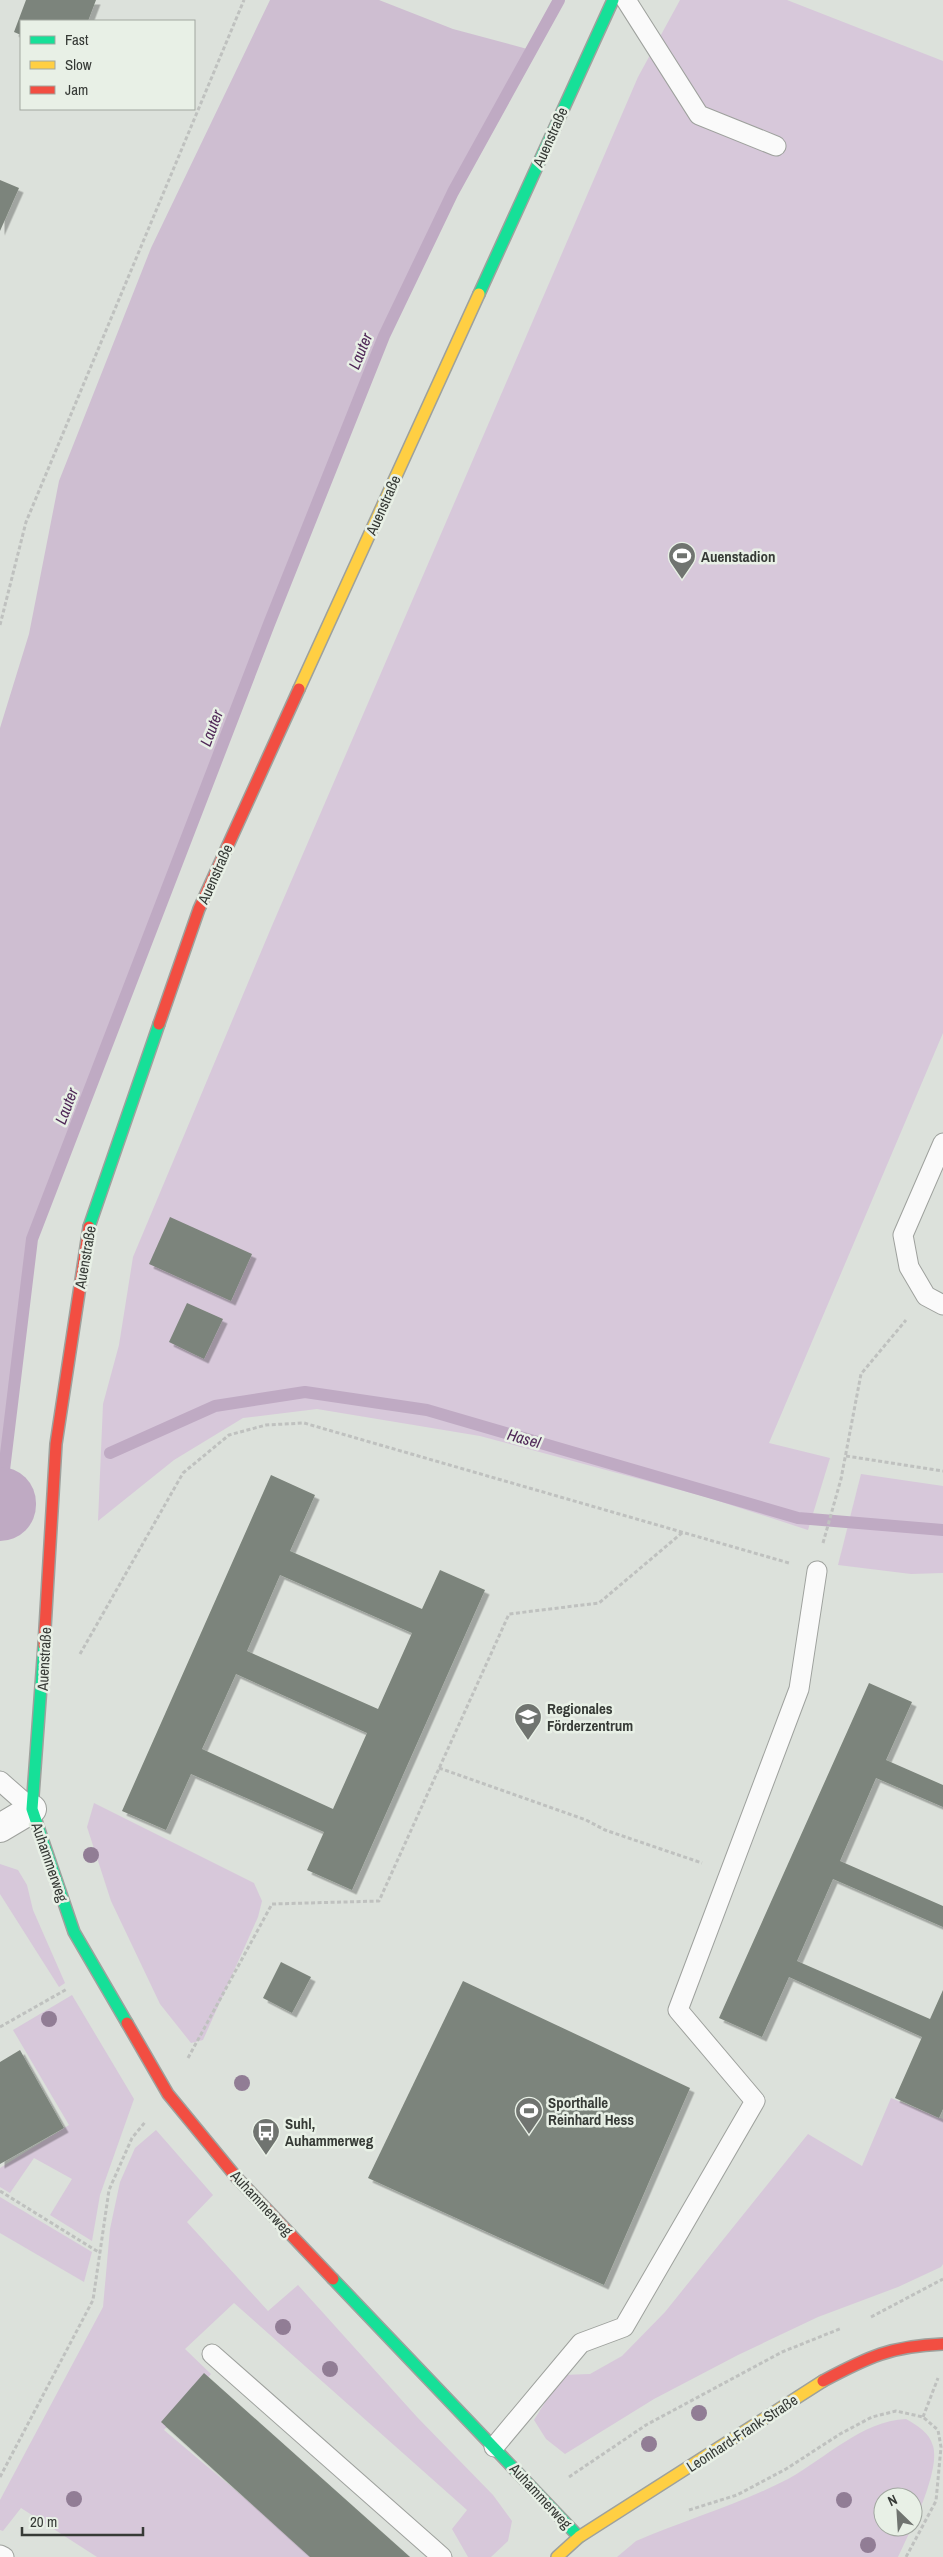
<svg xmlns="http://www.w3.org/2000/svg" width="943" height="2557" viewBox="0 0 943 2557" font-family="'Archivo Narrow',sans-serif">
<defs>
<filter id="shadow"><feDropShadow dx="4.5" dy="4.5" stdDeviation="0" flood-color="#0004"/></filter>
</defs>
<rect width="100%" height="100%" fill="#dce1db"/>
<g fill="#d7c8da">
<path d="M 680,0 L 787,0 L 943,61 L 943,1033 L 769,1443 L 830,1458 L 808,1530 L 706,1497 L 480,1436 L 317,1409 L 243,1418 L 174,1460 L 98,1521 L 103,1404 L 119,1345 L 133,1257 L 271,928 L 638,77 Z"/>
<path d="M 861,1474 L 943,1486 L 943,1573 L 911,1574 L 838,1565 Z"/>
<path d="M 94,1803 L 254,1883 L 262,1901 L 258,1917 L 203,2040 L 191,2043 L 160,2004 L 111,1901 L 87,1827 Z"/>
<path d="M 0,1864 L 18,1870 L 27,1885 L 33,1910 L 65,1983 L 59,1987 L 0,1894 Z"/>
<path d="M 72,1995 L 134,2099 L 100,2195 L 92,2241 L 50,2215 L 72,2179 L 34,2158 L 10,2193 L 0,2187 L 0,2168 L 69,2125 L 13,2030 Z"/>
<path d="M 891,2098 L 943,2119 L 943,2264 L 941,2267 L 898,2287 L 818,2317 L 738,2355 L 654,2399 L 565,2454 L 546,2439 L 534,2420 L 562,2375 L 590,2374 L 622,2356 L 665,2312 L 808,2134 L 862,2166 Z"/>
<path d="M 156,2130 L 213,2195 L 187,2222 L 268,2311 L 298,2285 L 417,2417 L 493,2495 L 512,2521 L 508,2541 L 491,2557 L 468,2557 L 452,2529 L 467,2510 L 234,2303 L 185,2349 L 211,2374 L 164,2430 L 315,2557 L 97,2557 L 21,2508 L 3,2531 L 0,2530 L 0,2500 L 103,2307 L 110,2229 L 120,2182 L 135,2148 Z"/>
<path d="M 0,2197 L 92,2252 L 84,2282 L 0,2233 Z"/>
<path d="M 906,2419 C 918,2426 929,2432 933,2446 C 939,2465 921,2508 913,2525 L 913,2497 L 883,2497 L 883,2527 L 912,2527 L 898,2557 L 617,2557 L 636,2541 C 685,2520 742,2503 788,2479 C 826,2458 862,2421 906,2419 Z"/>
</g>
<path fill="#cebed1" d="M 270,0 L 379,0 L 453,29 L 531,50 L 453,192 L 384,336 L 269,624 L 32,1239 L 0,1503 L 0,728 L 29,634 L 59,481 L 151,248 Z"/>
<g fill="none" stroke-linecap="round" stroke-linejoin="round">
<g stroke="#bfaac3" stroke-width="12">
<path d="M 110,1453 L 215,1406 L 305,1392 L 427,1410 L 798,1518 L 943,1530"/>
<path d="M 0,1503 L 32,1239 L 269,624 L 384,336 L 453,192 L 559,0"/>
</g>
<path stroke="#bfaac3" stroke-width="72" d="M 0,1505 L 0,1503"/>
</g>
<g fill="#7c847b" fill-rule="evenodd" filter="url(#shadow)">
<path d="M 26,0 L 96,0 L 88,21 L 21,21 L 21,35 L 14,32 Z"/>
<path d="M 0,180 L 19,188 L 0,231 Z"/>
<path d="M 170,1217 L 252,1254 L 231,1301 L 149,1264 Z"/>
<path d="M 187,1303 L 223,1319 L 204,1359 L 169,1342 Z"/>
<path d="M 271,1475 L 315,1495 L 290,1551 L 422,1609 L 440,1570 L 485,1590 L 352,1890 L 307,1870 L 324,1832 L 191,1774 L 166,1830 L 122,1811 ZM 280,1575 L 412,1633 L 378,1709 L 247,1651 ZM 236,1674 L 367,1733 L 333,1809 L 202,1749 Z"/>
<path d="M 869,1683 L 912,1702 L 886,1760 L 943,1785 L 943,1807 L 876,1778 L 840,1861 L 943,1906 L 943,1927 L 833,1879 L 797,1961 L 930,2019 L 943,1990 L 943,2109 L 939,2118 L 895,2098 L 922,2037 L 789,1977 L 762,2037 L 719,2018 Z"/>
<path d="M 281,1962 L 311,1977 L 292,2013 L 263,1998 Z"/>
<path d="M 463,1981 L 690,2088 L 604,2285 L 368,2178 Z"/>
<path d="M 20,2050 L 64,2128 L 0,2164 L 0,2062 Z"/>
<path d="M 204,2373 L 410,2557 L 310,2557 L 161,2422 Z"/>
</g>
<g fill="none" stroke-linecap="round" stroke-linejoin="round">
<defs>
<g id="lane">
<path d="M 626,0 L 699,115 L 776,146"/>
<path d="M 943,1143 L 903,1235 L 909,1267 L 926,1296 L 943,1305"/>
<path d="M 0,1781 L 32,1809"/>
<path d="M 212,2354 L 442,2557"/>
<path d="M 494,2447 L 581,2343 L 624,2327 L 755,2101 L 678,2010 L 799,1689 L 817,1571"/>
<path d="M 0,2555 L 4,2557"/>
</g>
<path id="street" d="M 0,1828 L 32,1809"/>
<g id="fast">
<path d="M 479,294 L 613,0"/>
<path d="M 89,1227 L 159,1024"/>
<path d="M 44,1645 L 32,1809 L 74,1932 L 127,2023"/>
<path d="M 333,2279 L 579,2537"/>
</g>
<g id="slow">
<path d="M 299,689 L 479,294"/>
<path d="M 557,2557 L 579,2537 L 823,2381"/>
</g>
<g id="jam">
<path d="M 159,1024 L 199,909 L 299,689"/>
<path d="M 44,1645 L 56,1444 L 89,1227"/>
<path d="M 127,2023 L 168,2094 L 237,2178 L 333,2279"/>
<path d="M 823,2381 C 868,2357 891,2346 943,2344"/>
</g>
</defs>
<use href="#lane" stroke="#9ea19d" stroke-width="21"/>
<use href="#street" stroke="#9ea19d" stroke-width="30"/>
<use href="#fast" stroke="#9ea19d" stroke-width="14"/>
<use href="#slow" stroke="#9ea19d" stroke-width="14"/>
<use href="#jam" stroke="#9ea19d" stroke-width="14"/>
<g stroke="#bfc1bf" stroke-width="3" stroke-dasharray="4 2.5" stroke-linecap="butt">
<path d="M 0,625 L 26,522 L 244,0"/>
<path d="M 846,1456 L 943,1471"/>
<path d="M 823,1543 L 841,1479 L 861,1374 L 906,1320"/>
<path d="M 80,1654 L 183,1473 L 229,1435 L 266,1425 L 304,1423 L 789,1563"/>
<path d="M 439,1768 L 586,1820 L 605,1830 L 702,1863"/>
<path d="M 0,2027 L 67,1989"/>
<path d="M 188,2058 L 272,1904 L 379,1901 L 509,1614 L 599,1603 L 683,1532"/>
<path d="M 0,2191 L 100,2253"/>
<path d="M 871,2317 L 943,2279"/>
<path d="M 923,2417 L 938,2378"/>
<path d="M 0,2477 L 93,2300 L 109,2190 L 132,2138 L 146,2121"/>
<path d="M 569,2477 L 646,2425 L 782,2352 L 842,2328"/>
<path d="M 689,2510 L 737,2495 L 786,2469 L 840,2434 L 872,2417 L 896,2411 L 923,2417 L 938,2430 L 941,2447 L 936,2501 L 906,2557"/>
</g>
<use href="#lane" stroke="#fafafa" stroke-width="19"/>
<use href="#street" stroke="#fafafa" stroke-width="28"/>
<use href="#fast" stroke="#16e098" stroke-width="11"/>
<use href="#slow" stroke="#ffcf43" stroke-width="11"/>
<use href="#jam" stroke="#f24e42" stroke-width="11"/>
</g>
<g fill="#917d95">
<circle cx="91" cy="1855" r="8"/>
<circle cx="49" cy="2019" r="8"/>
<circle cx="242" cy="2083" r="8"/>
<circle cx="283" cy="2327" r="8"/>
<circle cx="330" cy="2369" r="8"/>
<circle cx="699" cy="2413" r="8"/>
<circle cx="649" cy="2444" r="8"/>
<circle cx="74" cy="2499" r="8"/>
<circle cx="844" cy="2500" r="8"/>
<circle cx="868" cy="2545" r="8"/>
</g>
<defs>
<symbol id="stadium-pin" viewBox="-11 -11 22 30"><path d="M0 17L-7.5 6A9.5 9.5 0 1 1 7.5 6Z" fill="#707470" stroke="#e8f0e6"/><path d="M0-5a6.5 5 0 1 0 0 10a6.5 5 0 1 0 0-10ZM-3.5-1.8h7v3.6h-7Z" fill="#fff"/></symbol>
<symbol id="school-pin" viewBox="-11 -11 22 30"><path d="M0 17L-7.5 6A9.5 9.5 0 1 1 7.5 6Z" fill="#707470" stroke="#e8f0e6"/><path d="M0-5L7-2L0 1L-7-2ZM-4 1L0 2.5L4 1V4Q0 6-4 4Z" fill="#fff"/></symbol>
<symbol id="bus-pin" viewBox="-11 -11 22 30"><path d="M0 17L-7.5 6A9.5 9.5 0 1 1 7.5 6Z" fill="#707470" stroke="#e8f0e6"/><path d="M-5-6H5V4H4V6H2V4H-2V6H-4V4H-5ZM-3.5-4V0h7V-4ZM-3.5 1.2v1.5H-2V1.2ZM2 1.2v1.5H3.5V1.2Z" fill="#fff"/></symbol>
</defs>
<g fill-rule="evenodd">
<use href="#stadium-pin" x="666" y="540" width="32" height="43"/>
<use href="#school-pin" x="512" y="1701" width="32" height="43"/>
<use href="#stadium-pin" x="513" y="2095" width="32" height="43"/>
<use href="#bus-pin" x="250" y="2116" width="32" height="43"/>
</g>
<g text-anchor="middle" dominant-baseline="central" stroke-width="5" stroke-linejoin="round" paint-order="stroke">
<g font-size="15" fill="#363a36" stroke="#e8f0e6">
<text transform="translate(550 137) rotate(-66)">Auenstraße</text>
<text transform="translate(383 505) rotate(-66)">Auenstraße</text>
<text transform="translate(215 874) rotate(-66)">Auenstraße</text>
<text transform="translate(85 1257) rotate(-80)">Auenstraße</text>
<text transform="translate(44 1659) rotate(-87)">Auenstraße</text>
<text transform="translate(50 1862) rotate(71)">Auhammerweg</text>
<text transform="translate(262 2203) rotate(47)">Auhammerweg</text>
<text transform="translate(742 2433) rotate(-33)">Leonhard-Frank-Straße</text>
<text transform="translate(541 2496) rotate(47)">Auhammerweg</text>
</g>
<g font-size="15" font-weight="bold" fill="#363a36" stroke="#e8f0e6" text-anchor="start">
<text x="701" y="556">Auenstadion</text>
<text x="547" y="1708">Regionales<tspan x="547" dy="17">Förderzentrum</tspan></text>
<text x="548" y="2102">Sporthalle<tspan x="548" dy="17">Reinhard Hess</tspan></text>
<text x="285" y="2123">Suhl,<tspan x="285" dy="17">Auhammerweg</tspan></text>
</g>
<g font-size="16" font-style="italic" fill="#4f2757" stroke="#e8f0e6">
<text transform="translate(360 351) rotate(-68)">Lauter</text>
<text transform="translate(211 728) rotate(-69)">Lauter</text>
<text transform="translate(66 1106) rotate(-69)">Lauter</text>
<text transform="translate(524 1438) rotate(16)">Hasel</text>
</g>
</g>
<rect x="20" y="20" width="175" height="90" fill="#e8f0e6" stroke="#a1a7a0"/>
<rect x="30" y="36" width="25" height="8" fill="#16e098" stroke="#a1a7a0"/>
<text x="65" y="45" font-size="15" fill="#363a36">Fast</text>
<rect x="30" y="61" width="25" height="8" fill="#ffcf43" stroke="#a1a7a0"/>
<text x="65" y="70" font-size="15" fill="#363a36">Slow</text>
<rect x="30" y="86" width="25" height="8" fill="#f24e42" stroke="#a1a7a0"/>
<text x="65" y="95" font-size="15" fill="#363a36">Jam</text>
<g transform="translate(898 2512) rotate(335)"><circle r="24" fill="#e8f0e6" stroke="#a1a7a0"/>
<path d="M0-4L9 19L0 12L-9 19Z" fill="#707470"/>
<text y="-8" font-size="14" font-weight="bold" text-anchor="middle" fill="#363a36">N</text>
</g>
<path d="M22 2527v8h121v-8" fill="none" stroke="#363a36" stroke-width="2.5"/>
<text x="30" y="2527" font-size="15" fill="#363a36" stroke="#e8f0e6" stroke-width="4" paint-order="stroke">20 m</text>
</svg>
